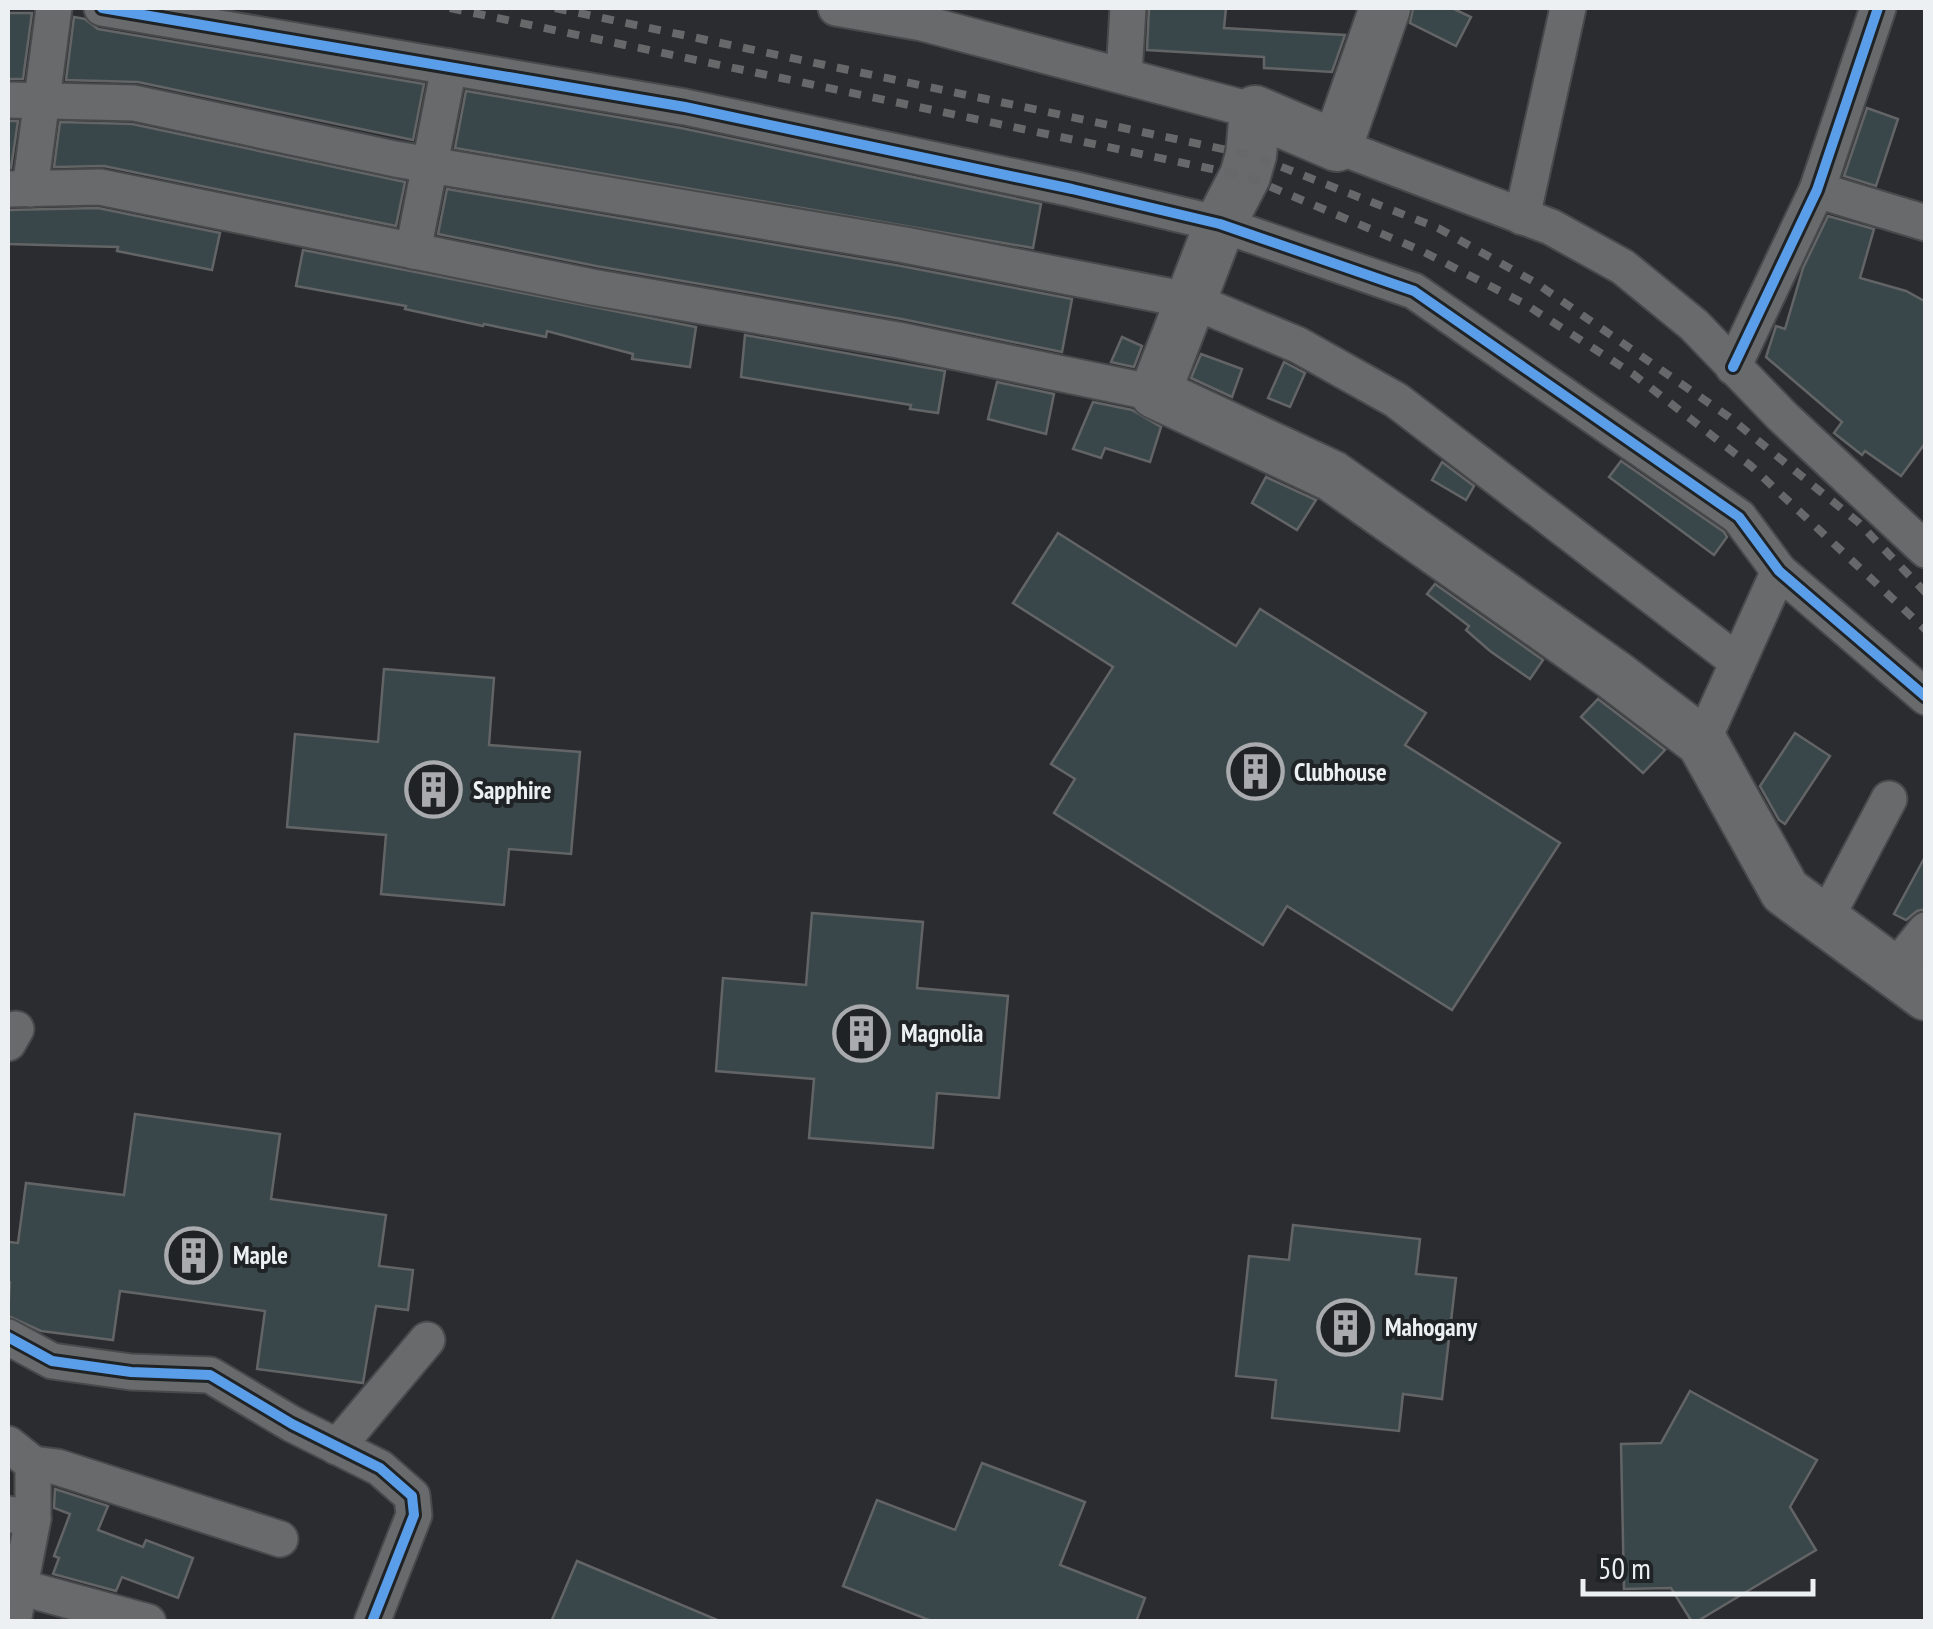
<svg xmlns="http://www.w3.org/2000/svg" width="1933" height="1629" viewBox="0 0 1933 1629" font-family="'PT Sans Narrow',sans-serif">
<rect width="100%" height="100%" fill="#2a2c2f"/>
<g fill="#3a474a" stroke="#626465" stroke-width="2.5">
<path d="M 1149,8 L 1226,8 L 1224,28 L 1345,35 L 1332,72 L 1264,68 L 1264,57 L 1147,50 Z"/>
<path d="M 1413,8 L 1452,8 L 1471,17 L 1456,46 L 1410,23 Z"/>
<path d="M 8,13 L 32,13 L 23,79 L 8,79 Z"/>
<path d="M 74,17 L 85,19 L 98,29 L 424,84 L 413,140 L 138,82 L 66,80 Z"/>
<path d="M 466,91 L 681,128 L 1041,204 L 1033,248 L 455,148 Z"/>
<path d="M 1867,108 L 1898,119 L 1876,186 L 1844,176 Z"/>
<path d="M 8,121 L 18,121 L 11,168 L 8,168 Z"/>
<path d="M 60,122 L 132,124 L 405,182 L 396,226 L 104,166 L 54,167 Z"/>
<path d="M 447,189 L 901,266 L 1072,299 L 1062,352 L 902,319 L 596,266 L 438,234 Z"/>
<path d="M 98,208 L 220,233 L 212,270 L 117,251 L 118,247 L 8,244 L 8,210 Z"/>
<path d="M 1828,216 L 1874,229 L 1860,278 L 1906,291 L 1926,302 L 1926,442 L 1901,476 L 1865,451 L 1862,455 L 1834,433 L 1842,422 L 1766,357 L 1776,326 L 1785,329 L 1803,268 Z"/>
<path d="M 303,250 L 696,327 L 690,367 L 632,359 L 633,354 L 547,331 L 546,337 L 484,324 L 483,326 L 405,309 L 406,306 L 296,286 Z"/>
<path d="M 745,335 L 945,371 L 938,413 L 910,409 L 911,405 L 741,377 Z"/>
<path d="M 1122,337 L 1142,346 L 1134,367 L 1111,362 Z"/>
<path d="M 1201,354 L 1242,369 L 1232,397 L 1191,378 Z"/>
<path d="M 1284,362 L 1305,373 L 1290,407 L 1268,398 Z"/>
<path d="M 997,382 L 1054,394 L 1046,434 L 988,419 Z"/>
<path d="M 1093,402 L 1132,410 L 1161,427 L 1150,462 L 1105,448 L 1101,458 L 1073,449 Z"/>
<path d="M 1621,461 L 1724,532 L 1727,537 L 1714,555 L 1609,477 Z"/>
<path d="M 1442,462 L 1474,486 L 1466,500 L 1432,480 Z"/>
<path d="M 1266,477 L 1316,500 L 1297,530 L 1252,503 Z"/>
<path d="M 1058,533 L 1236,646 L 1260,609 L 1426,713 L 1405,745 L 1560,843 L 1452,1010 L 1287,906 L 1263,945 L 1054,813 L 1075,779 L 1051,764 L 1113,667 L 1013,603 Z"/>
<path d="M 1435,584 L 1543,660 L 1530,679 L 1490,651 L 1466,630 L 1469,626 L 1427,594 Z"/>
<path d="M 384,669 L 494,678 L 489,745 L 580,752 L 571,854 L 509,849 L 504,905 L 381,894 L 386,835 L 287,827 L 295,734 L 378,742 Z"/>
<path d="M 1598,699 L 1665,750 L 1643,773 L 1581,717 Z"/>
<path d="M 1795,733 L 1830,756 L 1785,824 L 1779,820 L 1760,786 Z"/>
<path d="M 1926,855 L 1926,909 L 1917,911 L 1906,920 L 1894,914 Z"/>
<path d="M 812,913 L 923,922 L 917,988 L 1008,996 L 999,1098 L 937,1093 L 933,1148 L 809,1138 L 814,1079 L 716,1071 L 723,978 L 806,985 Z"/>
<path d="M 135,1114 L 280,1134 L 271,1199 L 386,1215 L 379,1266 L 413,1270 L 408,1310 L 376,1306 L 363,1383 L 257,1369 L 265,1311 L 120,1291 L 113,1340 L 41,1331 L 8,1316 L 10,1282 L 8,1281 L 8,1242 L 18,1243 L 26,1183 L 124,1195 Z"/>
<path d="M 1293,1225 L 1420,1239 L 1416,1274 L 1456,1278 L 1442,1399 L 1403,1394 L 1399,1431 L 1272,1418 L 1276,1380 L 1236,1376 L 1249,1256 L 1289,1260 Z"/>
<path d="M 1690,1391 L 1817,1460 L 1790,1507 L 1816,1550 L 1696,1622 L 1692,1622 L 1671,1588 L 1624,1589 L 1621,1444 L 1661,1443 Z"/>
<path d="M 982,1463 L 1085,1502 L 1060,1565 L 1145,1598 L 1136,1622 L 934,1622 L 843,1586 L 877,1500 L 955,1530 Z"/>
<path d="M 55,1489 L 108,1506 L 98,1530 L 143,1547 L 146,1540 L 193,1558 L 178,1598 L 122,1577 L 116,1591 L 53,1574 L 59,1558 L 54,1556 L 70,1514 L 54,1508 Z"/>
<path d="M 577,1561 L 720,1621 L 720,1622 L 551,1622 Z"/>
</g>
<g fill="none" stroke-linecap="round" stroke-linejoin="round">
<defs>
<g id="street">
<path d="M 102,8 L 685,107 L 1072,189 L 1220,224 L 1414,291 L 1739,517 L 1779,571 L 1926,697"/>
<path d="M 836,8 L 922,23 L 1255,111"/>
<path d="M 1124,75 L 1128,8"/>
<path d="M 8,100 L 134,103 L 395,159 L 905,245 L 1193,301 L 1298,345 L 1396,400 L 1738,662"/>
<path d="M 1337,146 L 1551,227 L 1623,267 L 1694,325 L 1782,416 L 1926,550"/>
<path d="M 8,189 L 100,187 L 592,287 L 898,340 L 1155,393"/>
<path d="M 30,189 L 54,8"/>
<path d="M 1817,190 L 1926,223"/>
<path d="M 1522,217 L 1568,8"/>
<path d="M 413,251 L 449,67"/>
<path d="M 1733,367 L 1817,190 L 1878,8"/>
<path d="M 1702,742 L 1779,571"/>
<path d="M 1825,920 L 1889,799"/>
<path d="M 1893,971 L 1926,930"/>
<path d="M 8,1043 L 16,1029"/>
<path d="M 8,1337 L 52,1361 L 131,1372 L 210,1375 L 292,1424 L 380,1468 L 412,1496 L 414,1515 L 372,1622"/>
<path d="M 8,1444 L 33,1464 L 33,1519"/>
<path d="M 337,1447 L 427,1340"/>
<path d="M 33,1464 L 57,1467 L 280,1539"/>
<path d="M 8,1514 L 33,1519 L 13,1622"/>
<path d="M 8,1584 L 148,1622"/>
</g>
<path id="secondary" d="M 1385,8 L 1337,146 L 1255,111 L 1251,155 L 1245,176 L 1220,224 L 1155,393 L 1332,476 L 1614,675 L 1702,742 L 1785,891 L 1926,995"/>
</defs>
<use href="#street" stroke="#47494b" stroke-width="39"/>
<use href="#secondary" stroke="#47494b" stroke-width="54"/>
<use href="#street" stroke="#686a6b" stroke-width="35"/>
<use href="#secondary" stroke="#686a6b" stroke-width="50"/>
<g stroke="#66686a" stroke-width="8" stroke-dasharray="12 12" stroke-linecap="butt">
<path d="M 450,8 L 1245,176 L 1420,250 L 1525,304 L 1633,374 L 1751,466 L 1926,630"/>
<path d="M 555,8 L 1251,155 L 1438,228 L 1536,283 L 1729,417 L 1858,522 L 1926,593"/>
</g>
<defs>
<g id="cycleway">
<path d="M 102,8 L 685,107 L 1072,189 L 1220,224 L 1414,291 L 1739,517 L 1779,571 L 1926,697"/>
<path d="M 1733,367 L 1817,190 L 1878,8"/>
<path d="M 8,1337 L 52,1361 L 131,1372 L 210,1375 L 292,1424 L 380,1468 L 412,1496 L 414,1515 L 372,1622"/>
</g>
</defs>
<use href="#cycleway" stroke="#1f2326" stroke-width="16"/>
<use href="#cycleway" stroke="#5a9eea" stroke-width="10"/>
</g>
<defs>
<symbol id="building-ring" viewBox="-11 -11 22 22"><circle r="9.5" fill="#1f2326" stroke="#a9abae" stroke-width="1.5"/><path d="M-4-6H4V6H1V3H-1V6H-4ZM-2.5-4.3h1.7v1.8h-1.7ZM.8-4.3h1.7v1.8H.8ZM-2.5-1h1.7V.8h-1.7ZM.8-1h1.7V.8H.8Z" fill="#a9abae"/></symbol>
</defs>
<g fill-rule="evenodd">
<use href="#building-ring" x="1224" y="740" width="63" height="63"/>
<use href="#building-ring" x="402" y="758" width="63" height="63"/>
<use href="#building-ring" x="830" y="1002" width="63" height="63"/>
<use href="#building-ring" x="162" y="1224" width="63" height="63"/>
<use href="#building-ring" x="1314" y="1296" width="63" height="63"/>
</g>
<g text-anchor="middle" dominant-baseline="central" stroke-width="8" stroke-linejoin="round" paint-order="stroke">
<g font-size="25" font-weight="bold" fill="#edf0f2" stroke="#1f2326" text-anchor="start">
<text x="1294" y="772">Clubhouse</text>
<text x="473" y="790">Sapphire</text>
<text x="901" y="1033">Magnolia</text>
<text x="233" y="1255">Maple</text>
<text x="1385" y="1327">Mahogany</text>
</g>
</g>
<rect width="1933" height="1629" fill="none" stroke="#edf0f2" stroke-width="20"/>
<path d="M1583 1579v15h230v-15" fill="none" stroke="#edf0f2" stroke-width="5"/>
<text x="1598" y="1579" font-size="30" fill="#edf0f2" stroke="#1f2326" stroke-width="8" paint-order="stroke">50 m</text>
</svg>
